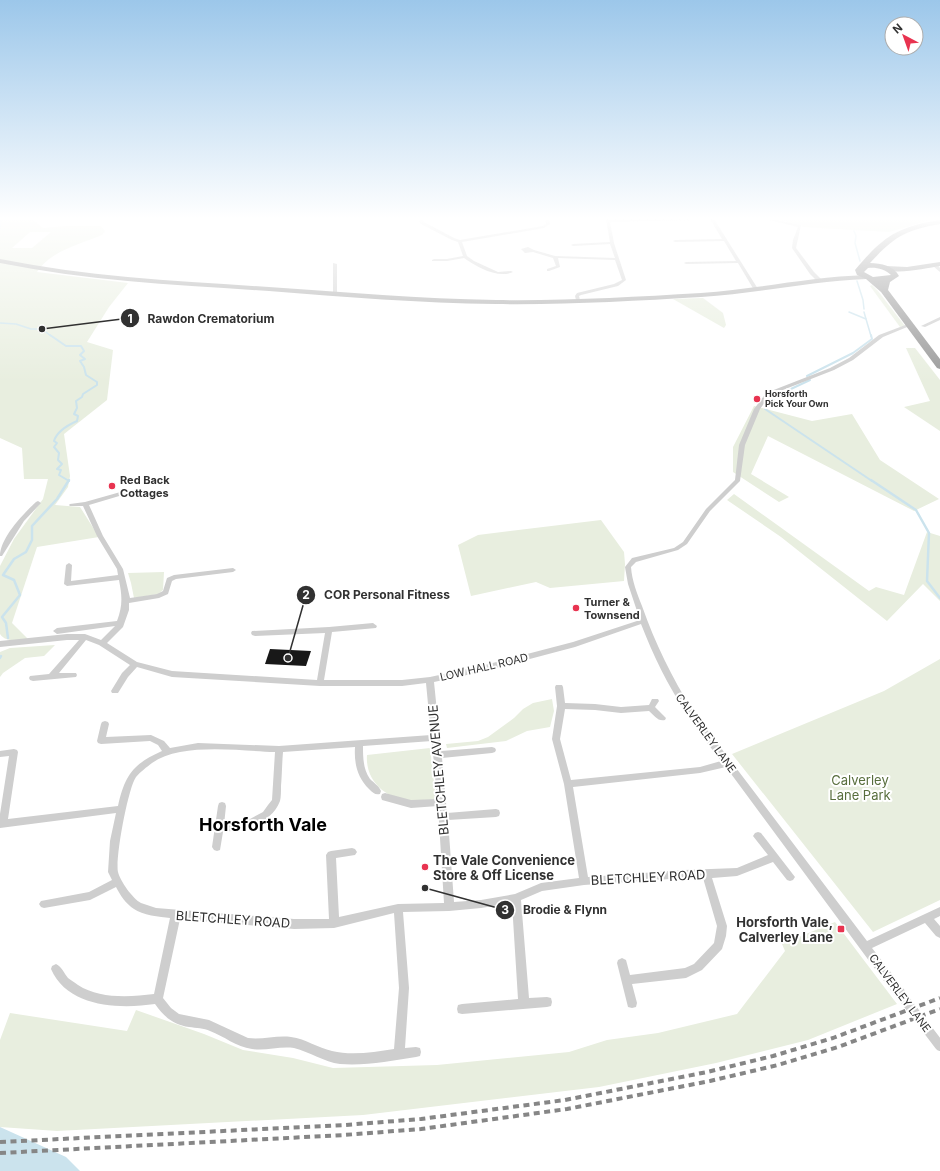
<svg xmlns="http://www.w3.org/2000/svg" width="940" height="1171" font-family="Inter,sans-serif">
	<style>
		.green { fill: #e8eedf; fill-rule: evenodd }
		.water { fill: #cbe3ed }
		.lines { fill: none; stroke-linecap: round; stroke-linejoin: round }
		.stream-far2 { stroke: #cbe3ed; stroke-width: 1.5 }
		.stream-far1 { stroke: #cbe3ed; stroke-width: 2 }
		.stream { stroke: #cbe3ed; stroke-width: 2.5 }
		.building { fill: #181818 }
		.street { fill: #cecece; fill-rule: evenodd }
		.primary { fill: #a9a9a9; fill-rule: evenodd }
		.highway { fill: #989898; fill-rule: evenodd }
		.rail { stroke: #868686; stroke-width: 4; stroke-dasharray: 6 4.5; stroke-linecap: butt }
		.street-bridge { stroke: #cecece; stroke-width: 10 }
		.poi-dot { fill: #e83350; stroke: #fff; stroke-width: 1.5 }
		.labels { text-anchor: middle; stroke-width: 4; stroke-linejoin: round; paint-order: stroke }
		.far-poi-label { font-size: 9px; font-weight: bold; fill: #313131; stroke: #fff; text-anchor: start }
		.poi-label { font-size: 11px; font-weight: bold; fill: #313131; stroke: #fff; text-anchor: start }
		.street-label { font-size: 11px; fill: #313131; stroke: #fff }
		.near-street-label { font-size: 13px; fill: #313131; stroke: #fff }
		.near-park-label { font-size: 13px; fill: #586e3d; stroke: #fff }
		.near-poi-label { font-size: 13px; font-weight: bold; fill: #313131; stroke: #fff; text-anchor: start }
		.near-district-label { font-size: 18px; font-weight: bold; fill: #000; stroke: #fff }
		.leader { fill: none; stroke: #313131; stroke-width: 1.5 }
		.callout-dot { fill: #313131; stroke: #fff; stroke-width: 1.5 }
		.mark-label { font-size: 12px; text-anchor: middle; font-weight: bold; fill: #fff }
		.callout-label { font-size: 12px; text-anchor: middle; font-weight: bold; fill: #313131; stroke: #fff; stroke-width: 4; stroke-linejoin: round; paint-order: stroke }
	</style>
	<rect width="100%" height="100%" fill="#fff"/>
	<g class="green">
		<path d="M0,219h32l11,9 24,-2h34l4,5 -3,4c-21,9 -52,16 -65,37l91,11 -19,24 -22,35 26,8 -6,50 -43,34 6,42 -2,11 -13,18 25,2 19,30 -62,10 -25,76 16,16c-10,1 -22,4 -28,-5v-68l14,-27 29,-40 5,-20h-24l-2,-31 -22,-10zM30,232h21l-19,16h-20z"/>
		<polygon points="775,219 934,219 889,232 803,227 801,225"/>
		<polygon points="872,285 878,291 905,326 900,327 870,286"/>
		<polygon points="703,298 723,313 726,325 724,328 673,299"/>
		<polygon points="906,348 915,348 940,380 940,431 904,407 930,401"/>
		<polygon points="754,406 812,421 852,414 880,460 939,499 914,511 768,436 751,474 789,497 779,502 733,472 733,447"/>
		<polygon points="734,494 869,591 876,587 904,595 927,532 940,536 940,601 923,584 887,621 781,537 727,500"/>
		<polygon points="601,520 624,552 625,564 624,581 550,588 536,582 471,596 458,545 478,535"/>
		<polygon points="164,572 163,590 158,594 134,598 131,583 128,573"/>
		<polygon points="55,645 44,656 25,658 3,673 0,677 0,652 10,648"/>
		<polygon points="940,659 940,900 873,932 732,754 884,691"/>
		<polygon points="552,699 554,711 550,727 527,731 506,741 447,748 446,744 478,741 488,737 514,718 523,709 533,703"/>
		<path d="M430,748l6,52c-8,0 -17,2 -25,1 -25,-2 -46,-20 -44,-46z"/>
		<polygon points="835,922 897,1004 808,1040 716,1063 599,1087 363,1115 57,1131 0,1127 0,1040 10,1013 127,1031 136,1010 204,1034 243,1050 293,1058 333,1068 437,1065 569,1052 607,1040 658,1033 737,1014 785,951 782,944"/>
	</g>
	<polygon class="water" points="0,1127 66,1157 80,1171 0,1171"/>
	<g class="lines">
		<g class="stream-far2">
			<polyline points="0,229 0,221 3,219"/>
			<polyline points="854,231 856,236 855,243 860,261"/>
			<polyline points="857,281 863,300 864,309"/>
			<polyline points="849,312 866,319 871,336"/>
			<polyline points="864,312 866,319"/>
			<polyline points="0,323 16,324 31,329 42,329 51,336"/>
		</g>
		<g class="stream-far1">
			<path d="M50,335l16,11h15l3,5 -4,4 5,4 -5,2 4,6 2,8 11,7v3l-14,9 -1,3 -6,4 1,7 -3,6 4,2 -1,5c-9,4 -20,10 -23,20l3,2 -3,4 5,6 -1,7 4,4 -5,5 4,1 -2,5 10,6"/>
			<polyline points="807,376 853,353 872,339 871,335"/>
			<polyline points="810,380 776,396 765,409 872,481"/>
		</g>
		<g class="stream">
			<polyline points="871,480 916,510 929,533 927,581 940,598"/>
			<polyline points="8,638 6,623 2,617 20,595 14,580 3,575 14,559 26,552 32,540 32,526 57,499 69,480"/>
			<polyline points="0,658 1,656"/>
		</g>
	</g>
	<polygon class="building" points="270,649 311,651 306,666 265,664"/>
	<g class="lines">
		<g class="street">
			<path d="M421,219h4l-2,2 1,1 30,16 6,2 83,-14 3,-2 -1,-5h4l1,5 -6,4 -82,14 5,14 7,5 24,11 13,-1 2,1c-15,7 -36,-5 -49,-14l-17,3h-15v-1l2,-1h13l16,-3 -5,-14 -6,-2 -31,-16 -2,-3z"/>
			<polygon points="606,219 693,219 691,220 610,222 614,243 626,280 618,286 581,295 579,296 580,300 578,301 576,300 575,296 577,293 614,284 622,280 615,260 558,258 560,267 549,271 547,271 547,269 556,266 553,258 533,252 525,253 521,249 528,247 534,250 555,256 615,258 610,244 573,246 571,245 573,244 610,242"/>
			<polygon points="710,219 714,219 758,289 758,290 754,290 738,263 686,264 684,263 686,262 736,261 724,241 675,242 673,241 675,240 722,239"/>
			<polygon points="765,219 772,219 801,225 796,248 814,272 822,280 822,282 818,282 810,274 792,248 793,240 798,227"/>
			<polygon points="333,263 337,264 337,294 335,295 333,294"/>
			<polygon points="933,264 937,264 940,268 940,272 933,266"/>
			<polygon points="940,317 940,320 925,327 921,326"/>
			<path d="M908,324l4,1 -29,12 -30,23 -19,10 -64,25 -10,14 -15,36 -5,36 -30,30 -23,33 -9,6 -42,12 -5,5c1,14 6,26 11,39 13,37 30,72 51,105l174,230 73,-34v9l-6,3 6,7v12l-4,-2 -11,-13 -53,25 34,44 1,4 -1,4 -4,1 -4,-1 -172,-233 -26,6 -127,14 15,90 96,-7 53,-2 31,-13 -15,-19 2,-3 3,-1 3,1 34,44 -2,3 -3,1 -3,-1 -14,-18 -36,14 -25,2 15,48 -1,10 -4,13 -20,21 -16,8 -54,6 5,19 -1,4 -4,1 -4,-1 -11,-44 1,-3 4,-2 4,2 4,15 55,-7 9,-4 20,-21 3,-17 -14,-48h-19l-100,7 -42,6 -21,9 8,98 18,-1 4,1 1,4 -1,4 -4,1 -85,7 -4,-1 -1,-4 1,-4 4,-1 56,-5 -6,-96 -31,5 -32,3 -46,1 6,76 -4,60 11,-1 4,1 1,4 -1,4 -4,1c-25,4 -51,9 -76,7 -16,-2 -30,-12 -46,-16 -14,-2 -28,3 -42,1 -16,-2 -28,-13 -42,-18 -6,-3 -14,-3 -21,-4 -15,-2 -25,-10 -34,-23 -35,5 -87,4 -104,-35l1,-3 4,-2c6,3 8,9 12,14 3,2 7,5 10,7 21,14 52,12 76,9l16,-76c-10,-1 -28,-3 -36,-9 -8,-5 -14,-14 -18,-22l-26,13 -46,8 -3,-1 -2,-3 2,-3 48,-9 23,-12 -4,-8 2,-31 6,-28 -116,15v-14l9,-58 -9,1v-6l14,-2 3,1 1,2 -10,67 110,-13c7,-31 15,-42 44,-55l-4,-6 -8,-4 -49,3 -3,-1 -1,-2 4,-17 1,-2 3,-1 3,1 1,2 -3,13 45,-2 13,6 6,7 28,-5 81,3 152,-11 -5,-52 -24,3h-82l-148,-9 -35,-10 -9,10 -10,16h-6l-1,-2 11,-18 8,-8 -31,-20 -13,-5 -27,33h17l1,2 -1,2 -43,4 -3,-1 -1,-2 1,-2 19,-2 30,-34h-12l-67,7v-6l67,-7h18l16,6 14,-14 -58,8 -4,-3 4,-3 60,-7c6,-16 5,-25 2,-41l-52,6 -3,-2 2,-19 3,-2 3,2 -1,16 47,-6 -1,-6 -20,-33 -14,-30h-13l-1,-1 1,-1 15,-2 39,-11 3,2 -1,1 -37,11 14,31 20,33 7,29 27,-4 6,-3 4,-13 7,-3 59,-7 3,2 -3,2 -57,7 -4,2 -4,13 -9,4 -30,5v7l-6,17 -16,16 30,19 35,9 145,9 8,-47 -70,3 -3,-1 -1,-2 1,-2 77,-4 44,-4 4,3 -1,2 -44,4 -8,48h78l28,-3 51,-11 92,-24 67,-22 -12,-36 -3,-17 7,-9 42,-10 9,-6 23,-33 29,-29 4,-35 15,-36 12,-16 64,-25 19,-10 30,-23zM641,624c12,31 27,62 46,90 10,17 23,32 34,47l-21,6 -129,13 -11,-41 5,-30 30,1 26,3 28,-2c5,4 9,11 16,9l1,-2 -11,-11 4,-6 -1,-2h-6l-3,6 -28,2 -26,-3 -30,-1 -2,-16 -1,-2h-6l-1,2 2,19 -5,33 12,45 15,94 -38,5 -26,11 -34,6 -27,2 -6,-82 48,-3 3,-1 1,-3 -1,-3 -3,-1 -49,4 -5,-55 50,-5 3,-1 1,-2 -1,-2 -3,-1 -51,4 -7,-69 47,-10 94,-25zM432,741l5,58 -26,1 -26,-7 -3,1 -1,3 1,3 29,8 27,-2 6,97 -46,1 -59,13 -3,-59 19,-3 2,-3 -2,-3 -3,-1 -21,3 -3,1 -2,3 3,64h-35l-138,-11c-5,-2 -10,-3 -15,-5 -8,-4 -21,-22 -23,-31 -3,-13 10,-84 18,-95 4,-5 11,-10 16,-14 29,-21 89,-12 123,-11l-3,48 -4,5 -5,7 -13,7 -26,6 2,-19 -1,-3 -3,-1 -3,1 -1,3 -6,41 2,3 3,1 3,-1 3,-18c22,-2 48,-8 57,-31 1,-4 1,-10 1,-15 1,-11 1,-23 2,-34l72,-5c-1,16 2,30 14,42 4,4 6,6 11,5l1,-3c-2,-5 -7,-8 -11,-12 -7,-10 -7,-22 -7,-33zM394,913l5,75 -5,61c-20,3 -42,7 -62,2 -14,-3 -26,-12 -41,-14 -14,-2 -29,3 -43,1l-39,-18 -30,-6 -8,-6 -8,-10 17,-79 114,10 40,-1z"/>
			<path d="M38,501l3,2 -17,18 -22,35h-2c0,-18 23,-42 36,-54z"/>
		</g>
		<g class="primary">
			<path d="M0,259c89,18 179,22 269,28 76,5 151,12 227,13 68,1 137,-3 205,-7 55,-4 109,-16 165,-18l3,2 -3,2c-56,2 -110,15 -165,18 -68,4 -137,8 -205,7 -76,-1 -151,-7 -227,-13 -90,-6 -180,-10 -269,-28z"/>
			<path d="M940,262v4c-13,2 -47,10 -57,2l3,-2 21,1z"/>
		</g>
		<path class="highway" d="M940,220v4c-35,6 -46,13 -70,39 11,0 24,3 29,13l-9,6 -2,8 52,69v10l-3,-1 -56,-76 -15,-13 -9,-4 -2,-5c28,-33 41,-43 85,-50zM868,268c8,-1 17,1 23,7l-18,2 -9,-5z"/>
		<g class="rail">
			<polyline points="0,1142 345,1125 421,1119 565,1100 707,1072 773,1056 833,1038 940,998"/>
			<polyline points="0,1153 344,1135 421,1129 567,1109 710,1081 778,1065 838,1047 940,1009"/>
		</g>
		<polyline class="street-bridge" points="902,996 940,1046"/>
	</g>
	<linearGradient id="sky" x2="0" y2="1"><stop stop-color="#9cc7ea"/><stop offset="0.57" stop-color="#fff"/><stop offset="1" stop-color="#fff" stop-opacity="0"/></linearGradient>
	<rect width="940" height="383" fill="url(#sky)"/>
	<g class="poi-dot">
		<circle cx="757" cy="399" r="4"/>
		<circle cx="112" cy="486" r="4"/>
		<circle cx="576" cy="608" r="4"/>
		<circle cx="425" cy="867" r="4"/>
		<rect x="837" y="925" width="8" height="8" rx="2"/>
	</g>
	<g class="labels">
		<g class="far-poi-label">
			<text x="765" y="397">Horsforth<tspan x="765" dy="10">Pick Your Own</tspan></text>
		</g>
		<g class="poi-label">
			<text x="120" y="484">Red Back<tspan x="120" dy="13">Cottages</tspan></text>
			<text x="584" y="606">Turner &amp;<tspan x="584" dy="13">Townsend</tspan></text>
		</g>
		<g class="street-label">
			<text transform="translate(484 667) rotate(-13)" y="4">LOW HALL ROAD</text>
			<text transform="translate(706 733) rotate(54)" y="4">CALVERLEY LANE</text>
			<text transform="translate(900 993) rotate(53)" y="4">CALVERLEY LANE</text>
		</g>
		<g class="near-street-label">
			<text transform="translate(438 770) rotate(-95)" y="5">BLETCHLEY AVENUE</text>
			<text transform="translate(648 877) rotate(-3)" y="5">BLETCHLEY ROAD</text>
			<text transform="translate(233 919) rotate(4)" y="5">BLETCHLEY ROAD</text>
		</g>
		<g class="near-park-label">
			<text x="860" y="785">Calverley<tspan x="860" dy="15">Lane Park</tspan></text>
		</g>
		<g class="near-poi-label">
			<text x="433" y="865">The Vale Convenience<tspan x="433" dy="15">Store &amp; Off License</tspan></text>
			<text x="833" y="927" text-anchor="end">Horsforth Vale,<tspan x="833" dy="15">Calverley Lane</tspan></text>
		</g>
		<g class="near-district-label">
			<text x="263" y="831">Horsforth Vale</text>
		</g>
	</g>
	<path class="leader" d="M42 329L130 318M288 658L306 595M425 888L505 910"/>
	<g class="callout-dot">
		<circle cx="42" cy="329" r="4"/>
		<circle cx="288" cy="658" r="4"/>
		<circle cx="425" cy="888" r="4"/>
		<circle cx="130" cy="318" r="10"/>
		<circle cx="306" cy="595" r="10"/>
		<circle cx="505" cy="910" r="10"/>
	</g>
	<g class="mark-label">
		<text x="130" y="323">1</text>
		<text x="306" y="599">2</text>
		<text x="505" y="914">3</text>
	</g>
	<g class="callout-label">
		<text x="211" y="323">Rawdon Crematorium</text>
		<text x="387" y="599">COR Personal Fitness</text>
		<text x="565" y="914">Brodie &amp; Flynn</text>
	</g>
	<g transform="translate(904 36) rotate(319)"><circle r="19" fill="#ffffff" stroke="#adadad"/>
	<path d="M0-3L7 15L0 10L-7 15Z" fill="#e83350"/>
	<text y="-6" font-size="11" font-weight="bold" text-anchor="middle" fill="#313131">N</text>
	</g>
</svg>
